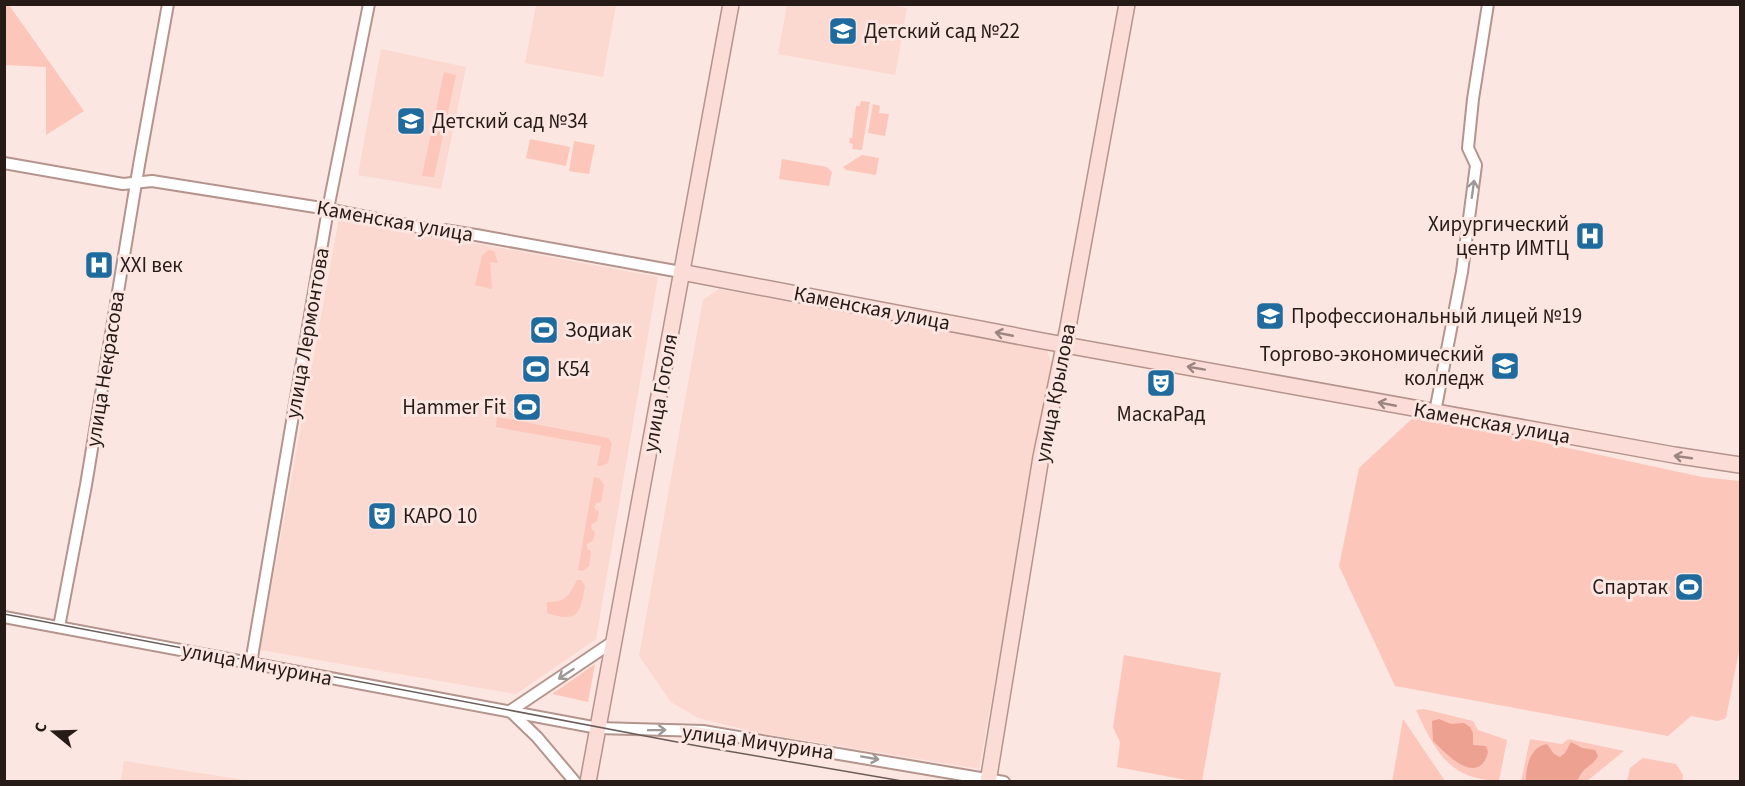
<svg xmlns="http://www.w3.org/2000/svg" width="1745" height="786" font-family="'Source Sans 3',sans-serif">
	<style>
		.built { fill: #fbd8d0 }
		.green { fill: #fcc6ba }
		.forest { fill: #eca191 }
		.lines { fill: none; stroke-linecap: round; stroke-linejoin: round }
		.street-casing { stroke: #b4948c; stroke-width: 14 }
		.secondary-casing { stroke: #b4948c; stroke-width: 18 }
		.street { stroke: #fff; stroke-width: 10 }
		.secondary { stroke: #fcdcd6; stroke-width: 15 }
		.tram { stroke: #6b5d59; stroke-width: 1.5 }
		.oneway { stroke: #9e9897 }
		.oneway2 { stroke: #9c8580 }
		.labels { text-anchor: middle; stroke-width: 6; stroke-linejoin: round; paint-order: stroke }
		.poi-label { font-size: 21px; fill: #271b18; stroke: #fbe6e1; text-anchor: start }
		.street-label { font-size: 21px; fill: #271b18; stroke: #fbe6e1 }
	</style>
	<rect width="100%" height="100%" fill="#fbe6e1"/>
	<g class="built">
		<polygon points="536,5 616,5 603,77 525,63"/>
		<polygon points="889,5 907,8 895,75 778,54 787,5"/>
		<polygon points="381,49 466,67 441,189 358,175"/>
		<polygon points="339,218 658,277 596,639 516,694 260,650"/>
		<polygon points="719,289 1047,350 1052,365 979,769 755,732 698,718 671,702 639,656 703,300"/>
		<polygon points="124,761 250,781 121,781"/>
	</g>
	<g class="green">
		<polygon points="5,4 9,5 84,111 46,135 46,67 5,65"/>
		<polygon points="444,72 456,75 434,177 422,176"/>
		<polygon points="861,101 870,102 862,150 852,149 853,144 849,143 850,138 852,138 856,106 860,106"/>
		<polygon points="873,104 880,106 879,113 889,114 885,136 868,133"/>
		<polygon points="530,139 570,147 566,166 526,158"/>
		<polygon points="574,141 595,145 589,174 569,171"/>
		<polygon points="862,155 879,158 876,175 846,170 843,167"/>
		<polygon points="782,159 827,167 832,172 829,186 779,179"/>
		<polygon points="488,250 494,251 498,263 490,262 492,289 475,285 482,256"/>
		<polygon points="1416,415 1702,477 1740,481 1740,646 1726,718 1718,721 1691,716 1668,736 1395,686 1339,566 1359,468"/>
		<polygon points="497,417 608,438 612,443 608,463 601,466 597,466 601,446 496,427"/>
		<polygon points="594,477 599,478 604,485 601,502 596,503 594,508 599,512 597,521 591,525 592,530 595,531 593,541 587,544 587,549 591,551 589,566 583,571 578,570"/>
		<path d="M577,580h4l4,6c-5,28 -7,37 -38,27v-11c18,1 23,-7 30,-22z"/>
		<polygon points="1124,655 1221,673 1202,781 1192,781 1117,767 1120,742 1113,727"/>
		<polygon points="595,664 588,702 552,694"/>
		<path d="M1424,709l49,12 5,9 29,10 -8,41c-51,-2 -63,-29 -83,-71z"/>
		<polygon points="1403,719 1445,781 1392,782"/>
		<polygon points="1530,739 1562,744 1568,739 1624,751 1587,781 1521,782"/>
		<polygon points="1643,758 1676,764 1683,775 1682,781 1627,781 1630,768"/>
	</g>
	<g class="forest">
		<path d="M1439,719l12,5 13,-1 6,4 3,6v12l13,1 2,6c-1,4 -3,10 -7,13 -15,12 -39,-16 -48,-24l-1,-20z"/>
		<path d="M1571,742l11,6 13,2 3,6c-4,7 -8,9 -14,14 -3,3 -5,8 -8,12l-50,-1c0,-15 4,-34 21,-37l7,10 6,3 5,-4z"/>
	</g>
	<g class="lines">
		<g class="street-casing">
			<g id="street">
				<polyline points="4,163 123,184 152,181 328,209 443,232 444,230 476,235 681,272"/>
				<polyline points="1435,412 1462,272 1476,165 1468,148 1473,99 1488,4"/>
				<polyline points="4,617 598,728 703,731 1004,782"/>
				<polyline points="59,627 86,485 139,165 168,4"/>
				<polyline points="251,663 328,209 369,4"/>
				<polyline points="575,782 537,737 510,711 614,641"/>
			</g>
		</g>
		<g class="secondary-casing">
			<g id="secondary">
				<polyline points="681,272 1043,341 1674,455 1740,465"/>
				<polyline points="588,782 731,4"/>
				<polyline points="988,782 1041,457 1068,327 1127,4"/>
			</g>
		</g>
		<use href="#street" class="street"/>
		<use href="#secondary" class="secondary"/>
		<polyline class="tram" points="4,614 698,746 908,782"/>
	</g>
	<defs><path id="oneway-shaft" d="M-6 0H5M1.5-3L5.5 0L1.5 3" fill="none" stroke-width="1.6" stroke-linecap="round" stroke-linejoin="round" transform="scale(1.5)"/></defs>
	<g class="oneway">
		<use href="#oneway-shaft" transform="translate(1473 189) rotate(-82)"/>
		<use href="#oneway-shaft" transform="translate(566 674) rotate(147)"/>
		<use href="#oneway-shaft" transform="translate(657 730) rotate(-1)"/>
		<use href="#oneway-shaft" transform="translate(870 758) rotate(10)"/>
	</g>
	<g class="oneway2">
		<use href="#oneway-shaft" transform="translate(1004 334) rotate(-169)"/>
		<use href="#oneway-shaft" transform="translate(1196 368) rotate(-170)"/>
		<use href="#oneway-shaft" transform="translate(1387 404) rotate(-169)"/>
		<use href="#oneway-shaft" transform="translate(1683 457) rotate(-172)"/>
	</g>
	<defs>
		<g id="school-square" transform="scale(1.5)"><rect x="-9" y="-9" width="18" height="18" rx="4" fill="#1f6b9e" stroke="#fbe6e1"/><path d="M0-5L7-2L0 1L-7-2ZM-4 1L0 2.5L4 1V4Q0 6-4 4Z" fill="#fff"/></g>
		<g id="hospital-square" transform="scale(1.5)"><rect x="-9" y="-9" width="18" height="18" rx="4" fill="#1f6b9e" stroke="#fbe6e1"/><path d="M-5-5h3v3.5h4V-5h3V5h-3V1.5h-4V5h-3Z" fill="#fff"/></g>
		<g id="stadium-square" transform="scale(1.5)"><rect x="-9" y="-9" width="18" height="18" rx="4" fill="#1f6b9e" stroke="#fbe6e1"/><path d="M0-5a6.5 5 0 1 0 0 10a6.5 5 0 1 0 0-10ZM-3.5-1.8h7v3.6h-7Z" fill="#fff"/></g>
		<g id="university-square" transform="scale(1.5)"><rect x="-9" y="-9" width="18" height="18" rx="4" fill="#1f6b9e" stroke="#fbe6e1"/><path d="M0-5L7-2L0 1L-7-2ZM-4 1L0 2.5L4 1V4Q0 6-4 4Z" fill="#fff"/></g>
		<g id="theatre-square" transform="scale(1.5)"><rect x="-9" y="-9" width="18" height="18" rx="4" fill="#1f6b9e" stroke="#fbe6e1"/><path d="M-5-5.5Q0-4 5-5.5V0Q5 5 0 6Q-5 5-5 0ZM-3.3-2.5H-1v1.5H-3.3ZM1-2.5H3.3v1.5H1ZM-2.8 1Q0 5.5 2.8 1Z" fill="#fff"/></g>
	</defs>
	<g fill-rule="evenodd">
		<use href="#school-square" x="843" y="31"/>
		<use href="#school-square" x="411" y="121"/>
		<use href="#hospital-square" x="1590" y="236"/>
		<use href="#hospital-square" x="99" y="265"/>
		<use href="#school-square" x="1270" y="316"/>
		<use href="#stadium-square" x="544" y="330"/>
		<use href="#university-square" x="1505" y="366"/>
		<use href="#stadium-square" x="536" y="369"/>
		<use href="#theatre-square" x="1161" y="383"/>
		<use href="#stadium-square" x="527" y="407"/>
		<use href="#theatre-square" x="382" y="516"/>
		<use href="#stadium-square" x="1689" y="587"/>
	</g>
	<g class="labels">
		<g class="poi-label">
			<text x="864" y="38">Детский сад №22</text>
			<text x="432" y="128">Детский сад №34</text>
			<text x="1569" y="231" text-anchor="end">Хирургический<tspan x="1569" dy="24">центр ИМТЦ</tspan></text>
			<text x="120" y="272">XXI век</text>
			<text x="1291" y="323">Профессиональный лицей №19</text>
			<text x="565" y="337">Зодиак</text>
			<text x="1484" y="361" text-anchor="end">Торгово-экономический<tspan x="1484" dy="24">колледж</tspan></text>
			<text x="557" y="376">К54</text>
			<text x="506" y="414" text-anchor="end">Hammer Fit</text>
			<text x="1161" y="421" text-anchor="middle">МаскаРад</text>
			<text x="403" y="523">КАРО 10</text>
			<text x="1668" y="594" text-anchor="end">Спартак</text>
		</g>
		<g class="street-label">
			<text transform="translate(395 221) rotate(10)" y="7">Каменская улица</text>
			<text transform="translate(872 308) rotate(11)" y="7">Каменская улица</text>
			<text transform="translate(307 333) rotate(-80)" y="7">улица Лермонтова</text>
			<text transform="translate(105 369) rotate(-81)" y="7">улица Некрасова</text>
			<text transform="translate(660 393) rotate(-80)" y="7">улица Гоголя</text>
			<text transform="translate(1055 393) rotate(-79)" y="7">улица Крылова</text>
			<text transform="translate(1492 423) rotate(10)" y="7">Каменская улица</text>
			<text transform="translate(257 664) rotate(11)" y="7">улица Мичурина</text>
			<text transform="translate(758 742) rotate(8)" y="7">улица Мичурина</text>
		</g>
	</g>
	<rect width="1745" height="786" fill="none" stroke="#271b18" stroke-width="12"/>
	<g transform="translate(54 732) rotate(289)" stroke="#fbe6e1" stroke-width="4.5" paint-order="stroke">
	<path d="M0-4.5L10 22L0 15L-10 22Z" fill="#271b18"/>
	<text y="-9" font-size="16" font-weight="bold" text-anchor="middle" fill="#271b18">С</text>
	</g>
</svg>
